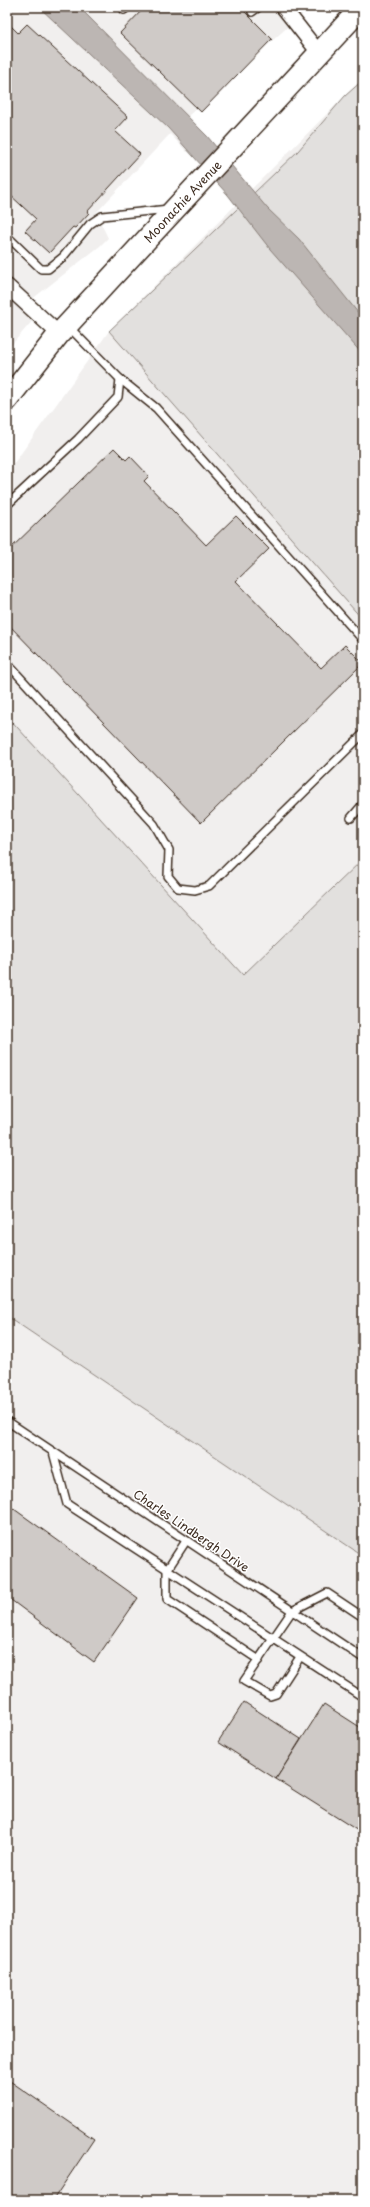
<svg xmlns="http://www.w3.org/2000/svg" width="370" height="2207" font-family="'Playpen Sans',sans-serif">
	<style>
		.built { fill: #f1efee }
		.green { fill: #e2e0de; stroke: #8e857e }
		.water { fill: #bcb6b3; stroke: #887e77 }
		.building { fill: #cfcac7; stroke: #3b2a1e }
		.lines { fill: none; stroke-linecap: round; stroke-linejoin: round }
		.service-casing { stroke: #3b2a1e; stroke-width: 10 }
		.minor-casing { stroke: #3b2a1e; stroke-width: 17 }
		.secondary-casing { stroke: #3b2a1e; stroke-width: 24 }
		.service { stroke: #fff; stroke-width: 7 }
		.minor { stroke: #fff; stroke-width: 14 }
		.secondary { stroke: #fff; stroke-width: 21 }
		.labels { text-anchor: middle; stroke-width: 3; stroke-linejoin: round; paint-order: stroke }
		.street-label { font-size: 12px; fill: #3b2a1e; stroke: #fff }
	</style>
	<rect width="100%" height="100%" fill="#fff"/>
	<filter id="ink" filterUnits="userSpaceOnUse"><feTurbulence type="fractalNoise" baseFrequency=".025" numOctaves="2"/><feDisplacementMap in="SourceGraphic" scale="8" xChannelSelector="R" yChannelSelector="G"/><feConvolveMatrix kernelMatrix="1 2 1 2 8 2 1 2 1" color-interpolation-filters="sRGB"/></filter>
	<g filter="url(#ink)">
		<g class="built">
			<polygon points="7,7 310,7 188,116 204,133 187,152 170,134 96,213 108,238 100,246 22,307 34,319 7,350"/>
			<polygon points="363,78 363,2200 7,2200 7,473 109,331"/>
		</g>
		<g class="green">
			<polygon points="363,80 363,620 109,331 298,151 345,96"/>
			<polygon points="7,716 243,975 363,859 363,1556 7,1316"/>
		</g>
		<polygon class="water" points="39,7 79,7 207,136 267,208 299,239 363,319 363,355 270,249 228,195 168,128"/>
		<g class="building">
			<polygon points="145,7 240,7 272,39 201,112 120,33"/>
			<polygon points="7,22 18,33 27,24 128,117 115,131 140,154 87,212 89,213 75,228 73,227 49,253 25,231 36,219 7,192"/>
			<polygon points="114,448 126,460 130,456 149,476 144,481 206,545 236,516 269,549 236,581 321,668 345,645 363,663 201,823 7,623 7,552"/>
			<polygon points="7,1504 138,1598 94,1662 7,1597"/>
			<polygon points="244,1702 301,1739 276,1779 218,1742"/>
			<polygon points="324,1704 363,1729 363,1834 276,1779"/>
			<polygon points="7,2079 94,2139 53,2200 7,2200"/>
		</g>
		<g class="lines">
			<g class="service-casing">
				<g id="service">
					<polyline points="124,10 128,7"/>
					<polyline points="252,12 259,7"/>
					<polyline points="7,236 41,269 48,269 63,257 90,224 102,216 169,209"/>
					<polyline points="68,326 120,379 156,408 363,640"/>
					<polyline points="7,505 78,439 118,397 120,379"/>
					<polyline points="7,663 154,824 169,850 168,876 178,888 195,890 209,886 363,734"/>
					<polyline points="351,818 363,804"/>
					<polyline points="7,1421 363,1658"/>
					<polyline points="53,1452 67,1504 363,1697"/>
					<polyline points="186,1541 167,1570 167,1599 259,1660"/>
					<polyline points="300,1657 276,1694 270,1696 244,1681 292,1611 327,1593 363,1617"/>
				</g>
			</g>
			<g class="minor-casing">
				<g id="minor">
					<polyline points="283,7 319,53"/>
					<polyline points="7,286 59,334"/>
				</g>
			</g>
			<g class="secondary-casing">
				<polyline id="secondary" points="7,400 59,334 362,7"/>
			</g>
			<use href="#service" class="service"/>
			<use href="#minor" class="minor"/>
			<use href="#secondary" class="secondary"/>
		</g>
	</g>
	<g class="labels">
		<g class="street-label">
			<text transform="translate(183 202) rotate(-47)" y="4">Moonachie Avenue</text>
			<text transform="translate(191 1531) rotate(34)" y="4">Charles Lindbergh Drive</text>
		</g>
	</g>
	<rect width="370" height="2207" fill="none" stroke="#fff" stroke-width="24"/>
	<rect x="12" y="12" width="346" height="2183" fill="none" stroke="#3b2a1e" stroke-width="1.5" filter="url(#ink)"/>
</svg>
